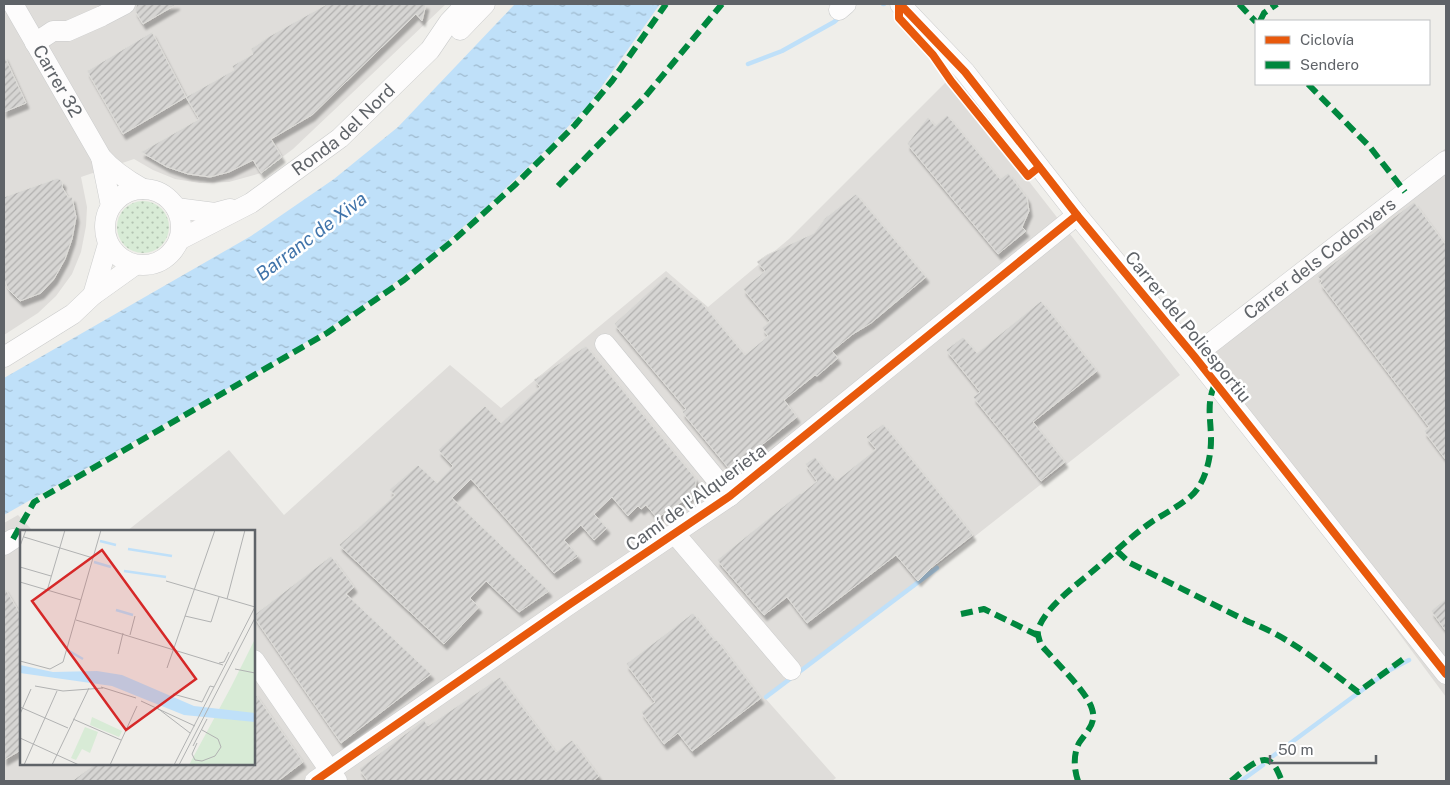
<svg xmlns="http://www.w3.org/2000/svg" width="1450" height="785" font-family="'Public Sans',sans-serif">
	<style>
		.industrial { fill: #dfddda }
		.grass { fill: url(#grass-dots) }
		.water { fill: url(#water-ripples) }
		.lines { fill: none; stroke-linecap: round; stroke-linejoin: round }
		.stream { stroke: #bfe0f9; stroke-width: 4.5 }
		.building { fill: url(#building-hatch); stroke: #deddd9; filter: url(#shadow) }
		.minor-casing { stroke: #cbcccc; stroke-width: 21 }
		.minor { stroke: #fdfcfc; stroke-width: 20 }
		.quiet { stroke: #00873e; stroke-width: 6; stroke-dasharray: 12 6; stroke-linecap: butt }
		.cycleway-casing { stroke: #fff; stroke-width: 11 }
		.cycleway { stroke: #e8590c; stroke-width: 8 }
		.labels { text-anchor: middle; stroke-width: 5; stroke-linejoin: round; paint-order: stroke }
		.street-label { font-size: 18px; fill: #5f6368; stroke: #fff }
		.water-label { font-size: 19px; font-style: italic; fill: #4174aa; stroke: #fff }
		.inset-river { fill: none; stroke: #bfe0f9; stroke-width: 2.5 }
		.inset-road { fill: none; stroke: #b1b2b2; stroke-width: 1 }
		.view { fill: #d62828; fill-opacity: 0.15; stroke: #d62828; stroke-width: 2.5 }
		.inset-edge { fill: none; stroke: #5f6368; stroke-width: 2.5 }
	</style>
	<defs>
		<pattern id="grass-dots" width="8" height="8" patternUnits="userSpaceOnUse" patternTransform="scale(1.25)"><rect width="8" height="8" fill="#d8ebd6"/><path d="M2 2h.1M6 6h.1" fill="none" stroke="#b2c2b1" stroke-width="1.8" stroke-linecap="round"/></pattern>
		<pattern id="water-ripples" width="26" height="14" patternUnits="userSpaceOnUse" patternTransform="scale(1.25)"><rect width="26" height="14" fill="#bfe0f9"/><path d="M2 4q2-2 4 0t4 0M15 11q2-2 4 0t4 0" fill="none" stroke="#9eb9cd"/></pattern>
		<pattern id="building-hatch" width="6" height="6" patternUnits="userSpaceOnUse" patternTransform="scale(1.25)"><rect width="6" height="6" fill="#d6d5d3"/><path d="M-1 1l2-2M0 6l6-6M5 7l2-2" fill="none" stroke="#b1b0af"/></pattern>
		<filter id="shadow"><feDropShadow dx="3" dy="5.5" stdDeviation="1" flood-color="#0004"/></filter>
	</defs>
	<rect width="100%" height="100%" fill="#efeeea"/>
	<g class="industrial">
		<polygon points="4,4 446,4 293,149 261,173 229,182 200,183 175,179 153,170 134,159 81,177 87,207 86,226 81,252 72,274 56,296 38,313 4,335"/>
		<polygon points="949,79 1180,375 918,581 765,698 836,778 832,781 4,781 4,523 18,515 33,531 21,531 21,764 254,764 254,531 127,531 229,450 284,515 450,365 501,408 666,271 708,307 789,239"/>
		<polygon points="1446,148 1446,697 1189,350"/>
	</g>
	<circle class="grass" cx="143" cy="227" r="26"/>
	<polygon class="water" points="515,4 660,4 590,103 551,145 486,207 423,262 354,312 281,358 4,515 4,378 251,236 334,179 398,127"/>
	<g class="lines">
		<g class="stream">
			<polyline points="883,4 884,4"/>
			<polyline points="748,64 782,51 834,22 841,16"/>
			<polyline points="766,697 937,568"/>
			<polyline points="1273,756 1388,671 1409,660"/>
			<polyline points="1241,781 1263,765"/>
		</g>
	</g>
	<g class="building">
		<polygon points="137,4 177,4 143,24 135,11"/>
		<polygon points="327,4 426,4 422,21 416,14 312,115 271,139 282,157 261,173 253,160 229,172 210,177 188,174 167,167 141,152 199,119 186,97 234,70 232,66 253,54 251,49 268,37"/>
		<polygon points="152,32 186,97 123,134 87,71"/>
		<polygon points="4,55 26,103 4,112"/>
		<polygon points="947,115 1000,179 1008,173 1027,198 1029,211 1022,227 1026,231 998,254 907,144 928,117 935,126"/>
		<polygon points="58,178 63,182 62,187 68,197 72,197 76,217 72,239 65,259 54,279 41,293 20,301 8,289 4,279 4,197"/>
		<polygon points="856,194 926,277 871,323 853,334 832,351 838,358 817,376 815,375 784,400 797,417 730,470 682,412 686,409 614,324 666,276 691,297 700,301 745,355 768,336 762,328 770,321 743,289 765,271 757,262 767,255 814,233 825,218"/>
		<polygon points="1414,202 1446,245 1446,460 1424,431 1429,427 1320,283 1322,281 1317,276"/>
		<polygon points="1041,301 1097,371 1033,422 1065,462 1041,481 973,397 980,392 946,350 963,337 977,353"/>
		<polygon points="586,346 696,479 695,493 657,518 646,505 641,509 638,506 628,516 612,497 594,514 607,528 594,540 581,525 564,540 578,556 554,573 471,479 452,498 549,591 519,612 486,581 470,598 479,607 444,644 339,545 395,495 389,490 418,465 437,483 453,466 438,450 485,406 501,423 540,387 534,380"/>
		<polygon points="883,424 973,535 932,567 918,581 896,555 807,623 787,597 764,615 717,560 800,493 801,494 817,481 805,464 815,457 827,473 829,472 836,481 876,449 866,437"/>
		<polygon points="331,556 354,587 346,594 431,674 341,743 254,617 254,615"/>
		<polygon points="4,587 21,615 21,750 4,760"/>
		<polygon points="1446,598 1446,631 1431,611"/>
		<polygon points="693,613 715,641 717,640 761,698 692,751 678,733 664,744 641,712 655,702 626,664"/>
		<polygon points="500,677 556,752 572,740 599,776 593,781 368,781 359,769 424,720 428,726"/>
		<polygon points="254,692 303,762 278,781 72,781 95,764 254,764"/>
	</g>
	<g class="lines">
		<g class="minor-casing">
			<g id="minor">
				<path id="s1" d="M13,4l88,153c12,14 26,23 42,32"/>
				<polyline points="900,4 965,72 1077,215 1194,356 1446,674"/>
				<polyline points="839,10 846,4"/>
				<polyline points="460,30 485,4"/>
				<polyline points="35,43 53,31 68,31 102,16 125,4"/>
				<polyline points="101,157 111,206"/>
				<circle cx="143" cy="227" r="38"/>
				<polyline points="176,208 215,213 230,209"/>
				<path id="s2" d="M179,240l72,-37 89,-65 90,-88 19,-28 17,-18"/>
				<polyline points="93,295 108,244"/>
				<polyline points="605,344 730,496"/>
				<path id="s3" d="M1194,356l252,-195"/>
				<polyline points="4,357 73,314 93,295 135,265"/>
				<polyline points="675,534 791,670"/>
				<polyline points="4,545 13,539"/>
				<polyline points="254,660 337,781"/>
				<polyline points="315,781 567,606 730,496 1077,215"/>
			</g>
		</g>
		<use href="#minor" class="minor"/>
		<g class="quiet">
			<polyline points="1239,4 1256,22"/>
			<polyline points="1260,21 1264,13 1277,4"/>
			<polyline points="1308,84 1370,147 1405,192"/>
			<polyline points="558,186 644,98 722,4"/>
			<polyline points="13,539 34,502 327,333 404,280 456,238 516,184 575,125 612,81 666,4"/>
			<path d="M1117,551l13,12 119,59c41,15 75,44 109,70l48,-35"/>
			<polyline points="961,614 984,609 1037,635"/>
			<path d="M1078,781c-4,-12 -5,-26 1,-38 7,-11 18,-19 13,-34 -4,-16 -39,-50 -51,-64 -2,-7 -5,-11 -2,-18 9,-23 43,-46 61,-62 17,-15 34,-31 53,-44 13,-8 26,-15 38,-25 14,-12 20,-38 20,-56 0,-21 -5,-37 4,-56"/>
			<path d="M1231,781c8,-6 28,-26 38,-20 7,3 10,14 13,20"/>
		</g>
		<g class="cycleway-casing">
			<g id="cycleway">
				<polyline points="899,4 899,18 933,55 951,81 1028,176 1039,167"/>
				<polyline points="900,4 965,72 1077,215 1194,356 1446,674"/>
				<polyline points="315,781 567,606 730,496 1077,215"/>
			</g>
		</g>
		<use href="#cycleway" class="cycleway"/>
	</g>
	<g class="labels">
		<g class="street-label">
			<text dy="6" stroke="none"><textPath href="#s1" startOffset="89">Carrer 32</textPath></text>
			<text dy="6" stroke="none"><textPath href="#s2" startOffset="199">Ronda del Nord</textPath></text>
			<text dy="6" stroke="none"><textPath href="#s3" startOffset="159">Carrer dels Codonyers</textPath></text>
			<text transform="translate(1188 327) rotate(51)" y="6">Carrer del Poliesportiu</text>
			<text transform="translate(696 498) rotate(-36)" y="6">Camí de l'Alquerieta</text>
		</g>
		<g class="water-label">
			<text transform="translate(311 236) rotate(-37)" y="7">Barranc de Xiva</text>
		</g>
	</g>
	<g transform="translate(20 530)">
		<rect width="235" height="235" fill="#efeeea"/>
		<path d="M65,197l13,5 -8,21 -8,-4 -6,11 -5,-2z" fill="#d8ebd6"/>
		<path d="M235,109v126h-66l42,-78zM72,187l30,14 -3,6 -29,-12z" fill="#d8ebd6"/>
		<path d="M0,135l33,7 44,-1 25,4 72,31 61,7v9l-71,-7 -72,-29 -92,-13z" fill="#bfe0f9"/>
		<path class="inset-river" d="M80,11l16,4M108,19l44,7M74,32l17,5M104,41l42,6M96,80l17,5M49,121l14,8"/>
		<path class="inset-road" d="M4,7l69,21M0,16l6,-16M0,37l31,9M146,51l89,26M0,52l61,18M27,61l18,-61M207,69l18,-69M165,86l26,6 8,-25M56,90l147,45M110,105l5,-19M98,124l5,-21M0,131l30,8 13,-7 38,-132M199,133l5,-1 5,-10M147,138l48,-138M215,139l20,4M15,156l28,5 40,-3M81,157l35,11M153,164l29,8 8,-16 4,1M121,171l54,25M0,177l48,21M136,177l34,26M0,184l11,-25M53,189l48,21M0,208l59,27M177,213l-5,11 3,6 7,1M173,216l14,-27M182,231l13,-5 6,-9 -3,-8 -16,-9M4,235l33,-74M32,235l37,-77M90,235l27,-59M154,235l81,-158M159,235l76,-147"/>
		<path class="view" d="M82,20l94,129 -70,51 -94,-129z"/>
		<rect width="235" height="235" class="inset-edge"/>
	</g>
	<rect width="1450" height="785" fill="none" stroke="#5f6368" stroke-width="10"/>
	<rect x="1255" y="20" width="175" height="65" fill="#ffffff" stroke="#bfc1c3"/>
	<rect x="1265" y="36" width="25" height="8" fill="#e8590c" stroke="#bfc1c3"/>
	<text x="1300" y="45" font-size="15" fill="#5f6368">Ciclovía</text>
	<rect x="1265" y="61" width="25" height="8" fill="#00873e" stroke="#bfc1c3"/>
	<text x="1300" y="70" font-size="15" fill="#5f6368">Sendero</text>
	<path d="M1270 755v8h106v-8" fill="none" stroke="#5f6368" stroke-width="2.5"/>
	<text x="1278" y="755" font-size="15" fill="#5f6368" stroke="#ffffff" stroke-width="4" paint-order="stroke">50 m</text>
</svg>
